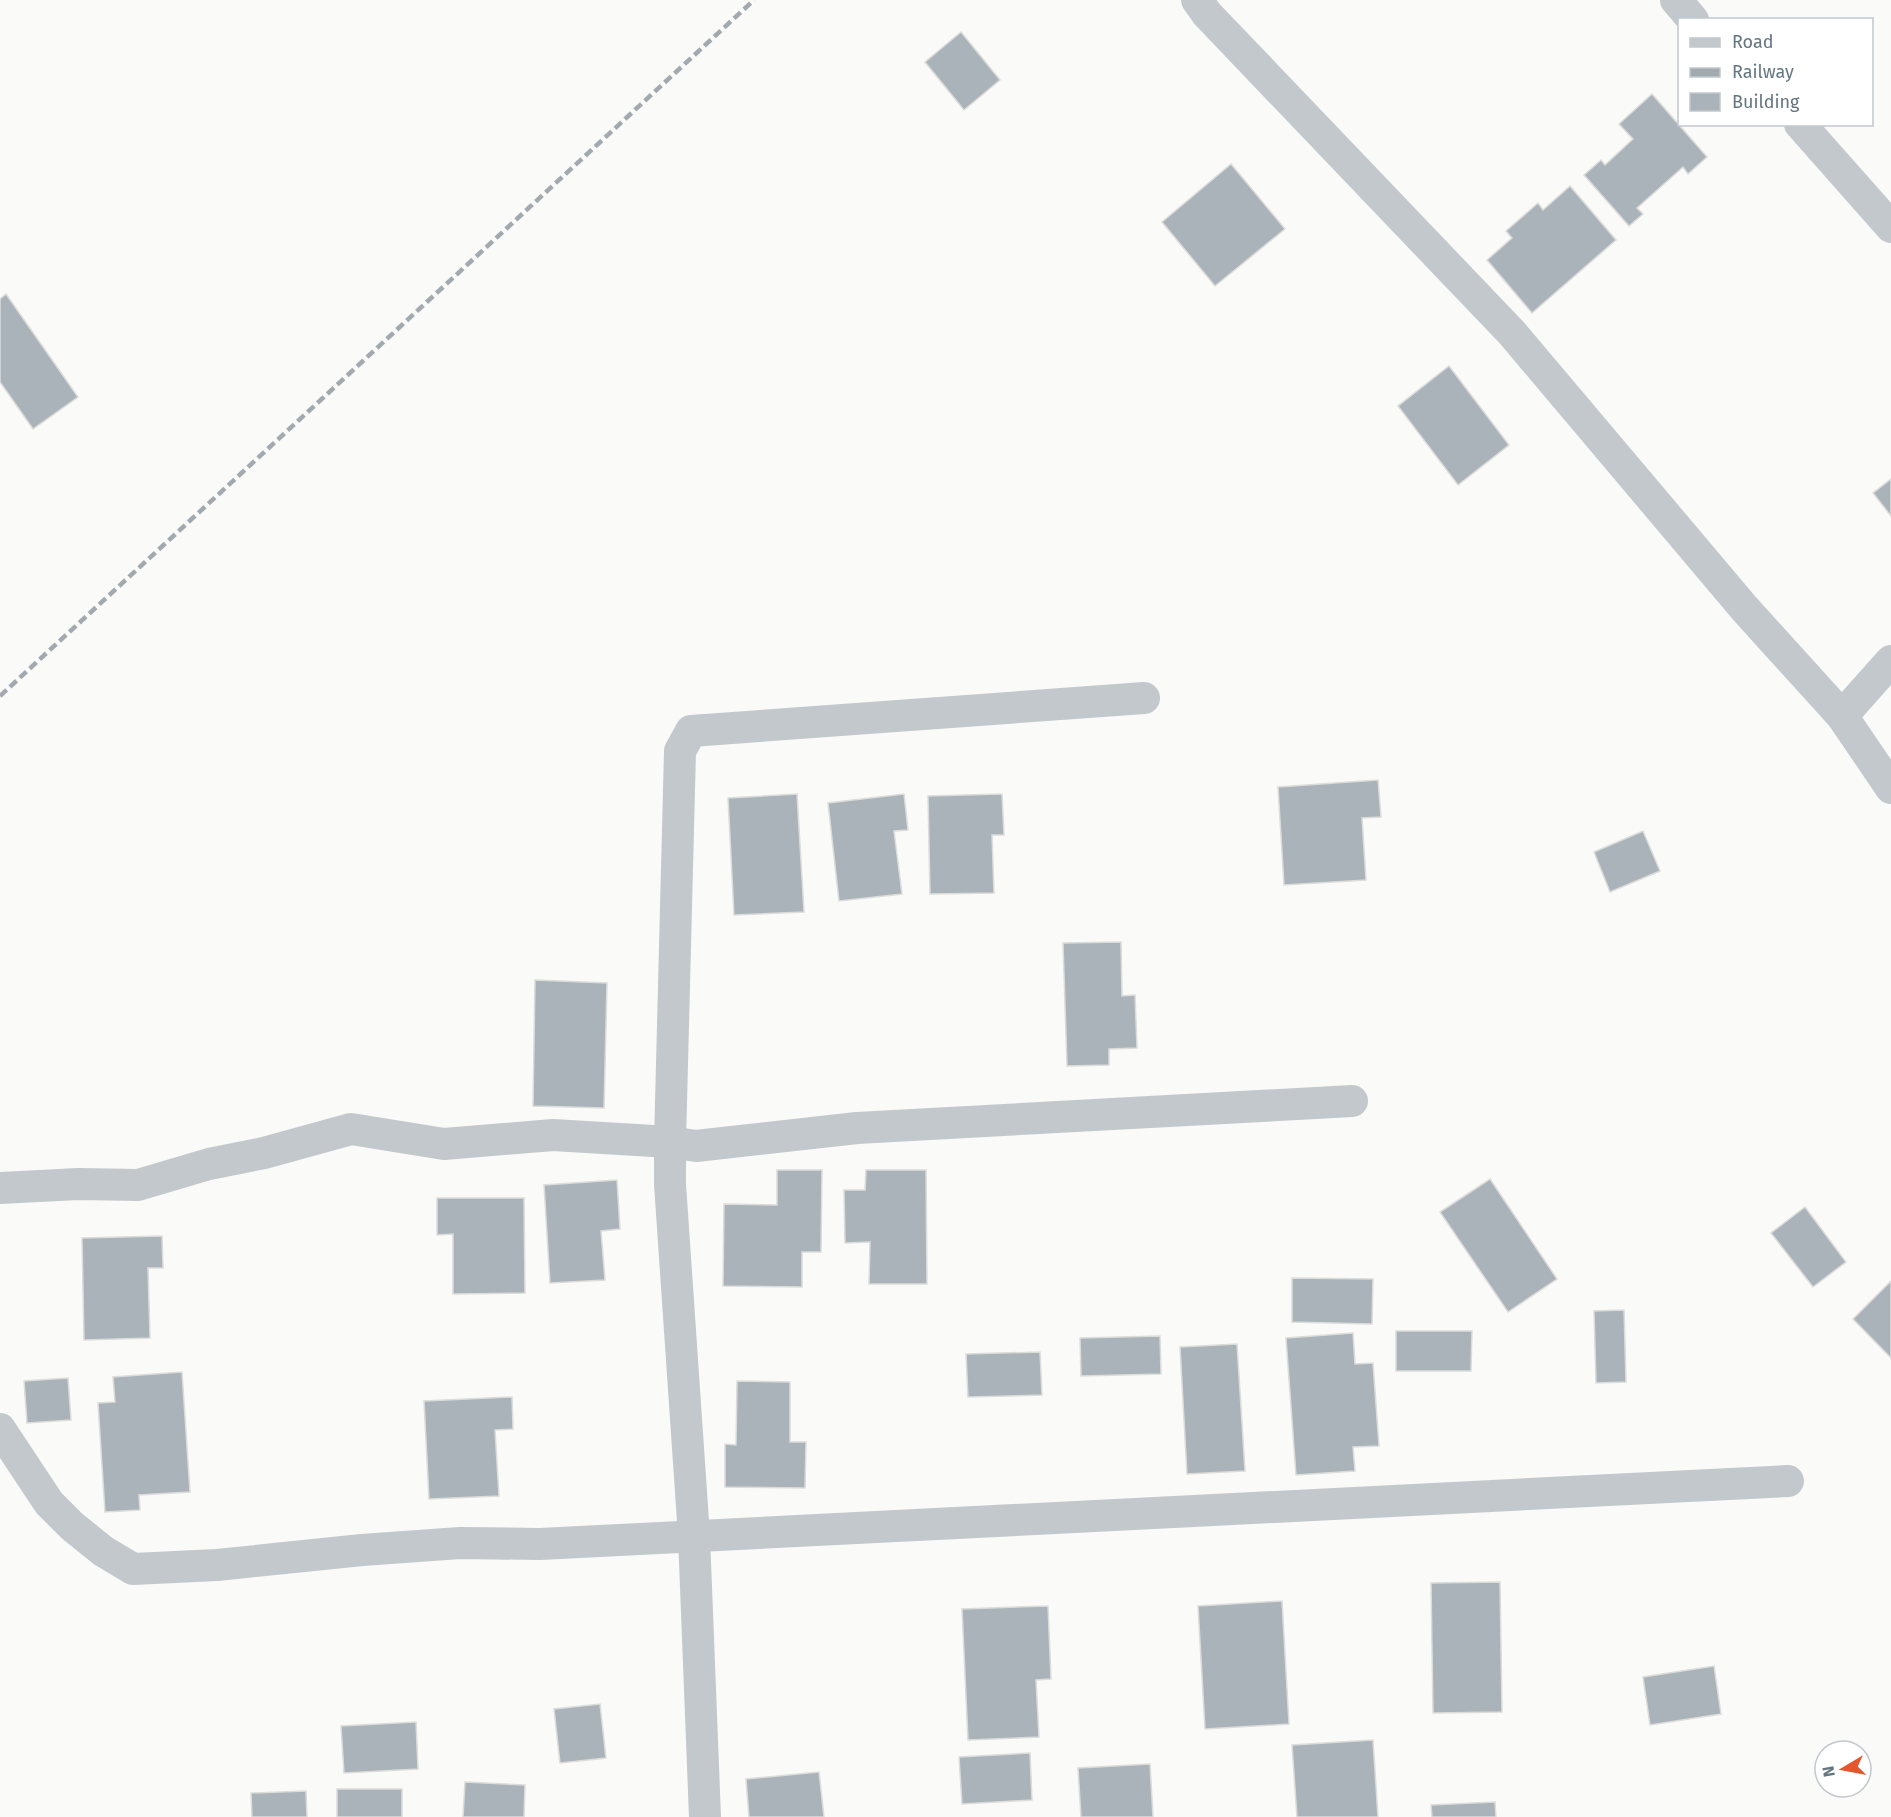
<svg xmlns="http://www.w3.org/2000/svg" width="1891" height="1817" font-family="'Fira Sans',sans-serif">
	<style>
		.building { fill: #aab3b9; stroke: #dcdcda; stroke-width: 1.5 }
		.lines { fill: none; stroke-linecap: round; stroke-linejoin: round }
		.minor { stroke: #c3c8cc; stroke-width: 32 }
		.rail { stroke: #a2aab0; stroke-width: 4.5; stroke-dasharray: 9 4.5; stroke-linecap: butt }
	</style>
	<rect width="100%" height="100%" fill="#fafaf8"/>
	<g class="building">
		<polygon points="961,32 1000,80 964,110 925,62"/>
		<polygon points="1652,94 1707,157 1688,174 1683,167 1637,208 1643,214 1629,226 1584,175 1601,160 1605,165 1633,139 1619,124"/>
		<polygon points="1231,164 1285,229 1215,286 1162,222"/>
		<polygon points="1570,186 1616,240 1532,313 1487,260 1512,238 1506,231 1538,203 1543,210"/>
		<polygon points="6,294 78,397 33,429 0,382 0,299"/>
		<polygon points="1449,366 1509,445 1458,485 1398,406"/>
		<polygon points="1891,479 1891,516 1873,493"/>
		<polygon points="1378,780 1381,817 1362,818 1366,880 1284,885 1278,787"/>
		<polygon points="797,794 804,912 734,915 728,798"/>
		<polygon points="904,794 908,830 894,831 902,894 839,901 828,803"/>
		<polygon points="1002,794 1004,835 992,835 994,893 930,894 928,796"/>
		<polygon points="1643,831 1660,871 1610,892 1594,852"/>
		<polygon points="1121,942 1122,996 1135,995 1137,1048 1109,1049 1109,1065 1067,1066 1063,943"/>
		<polygon points="535,980 607,983 604,1108 533,1106"/>
		<polygon points="777,1170 822,1170 821,1252 802,1252 802,1287 723,1286 724,1204 777,1205"/>
		<polygon points="866,1170 926,1170 927,1284 869,1284 870,1242 845,1243 844,1190 865,1190"/>
		<polygon points="1490,1179 1557,1279 1508,1312 1440,1212"/>
		<polygon points="617,1180 620,1229 601,1231 605,1280 550,1283 544,1185"/>
		<polygon points="437,1198 524,1198 525,1293 453,1294 453,1234 437,1235"/>
		<polygon points="1805,1207 1846,1262 1813,1287 1771,1233"/>
		<polygon points="162,1236 163,1268 148,1268 150,1338 84,1340 82,1238"/>
		<polygon points="1292,1278 1373,1279 1372,1324 1292,1322"/>
		<polygon points="1891,1281 1891,1358 1853,1319"/>
		<polygon points="1624,1310 1626,1382 1596,1383 1594,1311"/>
		<polygon points="1396,1331 1472,1331 1471,1371 1396,1371"/>
		<polygon points="1353,1333 1355,1364 1373,1363 1379,1446 1353,1447 1355,1471 1296,1475 1286,1338"/>
		<polygon points="1160,1336 1161,1374 1081,1376 1080,1338"/>
		<polygon points="1237,1344 1245,1471 1187,1474 1180,1347"/>
		<polygon points="1040,1352 1042,1395 968,1397 966,1354"/>
		<polygon points="182,1372 190,1492 139,1495 140,1510 105,1512 98,1403 115,1402 113,1377"/>
		<polygon points="68,1378 71,1420 27,1423 24,1381"/>
		<polygon points="737,1381 790,1382 790,1442 806,1442 805,1488 725,1487 725,1444 736,1445"/>
		<polygon points="512,1397 513,1429 495,1430 499,1496 429,1499 424,1401"/>
		<polygon points="1500,1582 1502,1712 1433,1713 1431,1583"/>
		<polygon points="1282,1601 1289,1724 1205,1729 1198,1606"/>
		<polygon points="1048,1606 1051,1679 1036,1680 1039,1737 968,1740 962,1609"/>
		<polygon points="1714,1666 1721,1714 1650,1725 1643,1677"/>
		<polygon points="600,1704 606,1758 560,1763 554,1709"/>
		<polygon points="416,1722 418,1769 344,1773 341,1726"/>
		<polygon points="1373,1740 1378,1817 1297,1817 1292,1745"/>
		<polygon points="1030,1753 1032,1800 962,1804 959,1757"/>
		<polygon points="1150,1764 1153,1817 1081,1817 1078,1768"/>
		<polygon points="819,1772 824,1817 749,1817 746,1779"/>
		<polygon points="465,1782 525,1785 524,1817 463,1817"/>
		<rect x="337" y="1789" width="65" height="28"/>
		<polygon points="306,1791 307,1817 252,1817 251,1793"/>
		<polygon points="1495,1802 1496,1817 1432,1817 1431,1805"/>
	</g>
	<g class="lines">
		<g class="minor">
			<polyline points="1197,0 1207,14 1512,333 1745,609 1842,716 1891,788"/>
			<polyline points="1676,0 1693,20"/>
			<polyline points="1800,124 1891,227"/>
			<polyline points="1842,716 1891,661"/>
			<polyline points="0,1188 78,1184 138,1185 209,1164 264,1153 351,1129 444,1144 553,1135 670,1142 680,751 691,731 1144,698"/>
			<polyline points="0,1429 49,1503 72,1526 103,1551 133,1569 217,1565 362,1550 460,1543 540,1544 1788,1481"/>
			<polyline points="705,1817 694,1536 670,1184 670,1142 696,1146 857,1128 1352,1101"/>
		</g>
		<polyline class="rail" points="0,696 754,0"/>
	</g>
	<rect x="1678" y="18" width="195" height="108" fill="#ffffff" stroke="#c1c8cd" stroke-width="1.5"/>
	<rect x="1690" y="38" width="30" height="9" fill="#c3c8cc" stroke="#c1c8cd" stroke-width="1.5"/>
	<text x="1732" y="48" font-size="18" fill="#657683">Road</text>
	<rect x="1690" y="68" width="30" height="9" fill="#a2aab0" stroke="#c1c8cd" stroke-width="1.5"/>
	<text x="1732" y="78" font-size="18" fill="#657683">Railway</text>
	<rect x="1690" y="93" width="30" height="18" fill="#aab3b9" stroke="#c1c8cd" stroke-width="1.5"/>
	<text x="1732" y="108" font-size="18" fill="#657683">Building</text>
	<g transform="translate(1843 1769) rotate(260)"><circle r="28" fill="#ffffff" stroke="#c1c8cd" stroke-width="1.5"/>
	<path d="M0-4.5L10 22L0 15L-10 22Z" fill="#e4572e"/>
	<text y="-9" font-size="16" font-weight="bold" text-anchor="middle" fill="#657683">N</text>
	</g>
</svg>
